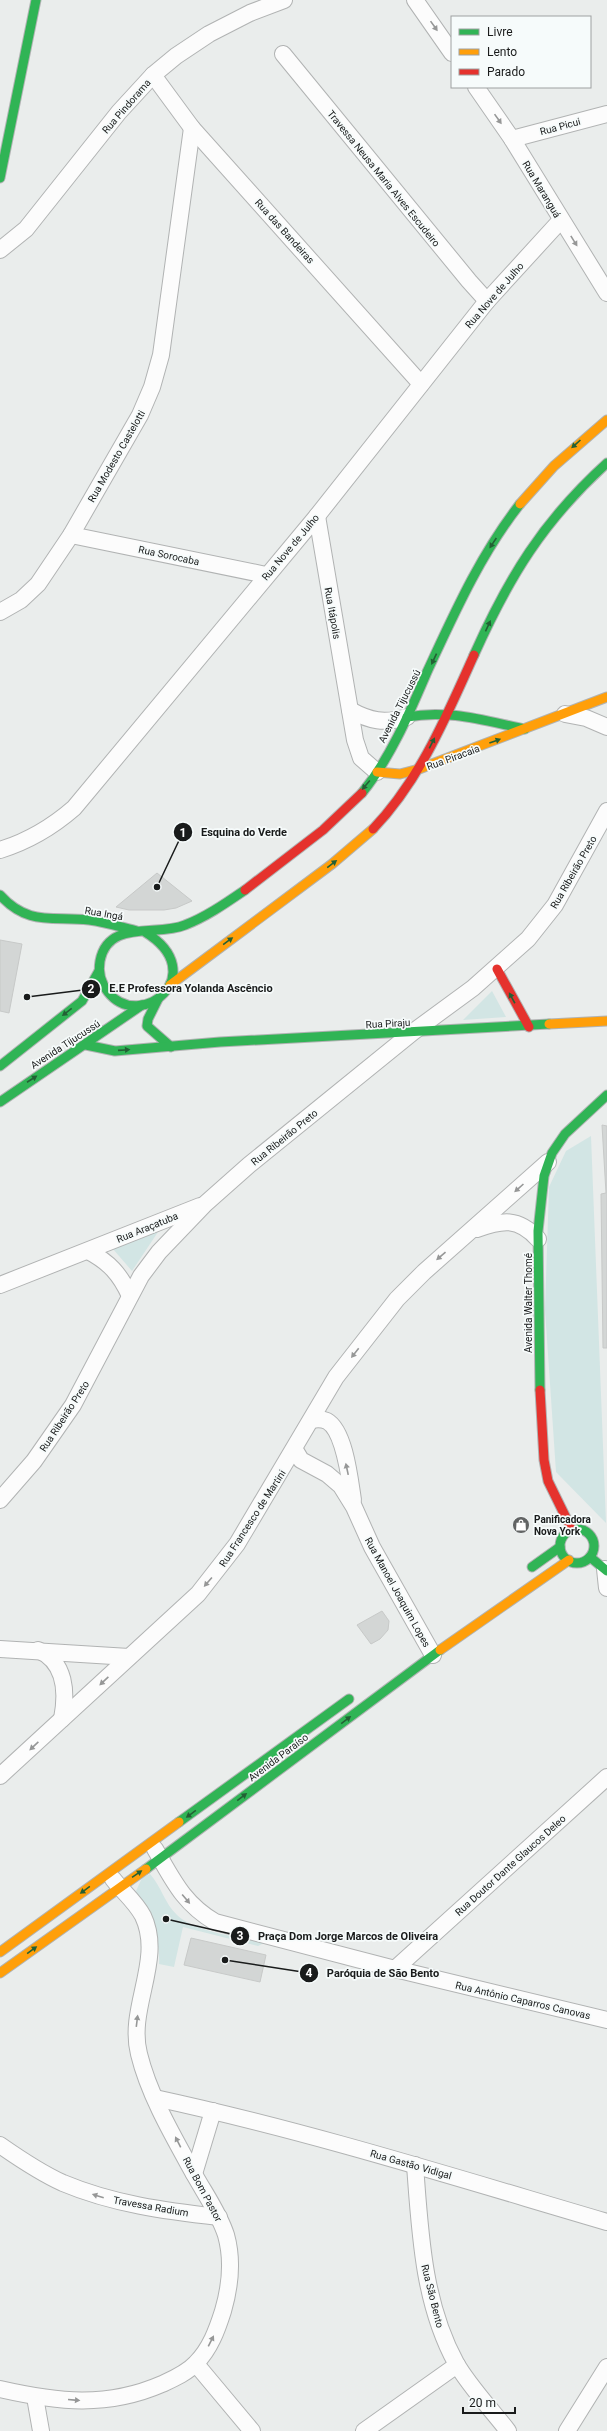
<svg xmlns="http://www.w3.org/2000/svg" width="607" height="2431" font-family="Roboto,sans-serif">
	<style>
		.green { fill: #d2e5e4 }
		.building { fill: #d3d6d5; stroke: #c7c9c8 }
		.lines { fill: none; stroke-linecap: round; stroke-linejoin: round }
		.street-casing { stroke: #b1b3b3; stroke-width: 18 }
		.fast-casing { stroke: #b1b3b3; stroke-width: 11 }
		.slow-casing { stroke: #b1b3b3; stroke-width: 11 }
		.jam-casing { stroke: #b1b3b3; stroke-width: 11 }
		.street { stroke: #fcfcfc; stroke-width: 16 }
		.fast { stroke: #30b455; stroke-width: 9 }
		.slow { stroke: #ff9f0a; stroke-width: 9 }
		.jam { stroke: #e5322d; stroke-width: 9 }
		.oneway { fill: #969797 }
		.oneway2 { fill: #236035 }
		.labels { text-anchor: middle; stroke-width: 3.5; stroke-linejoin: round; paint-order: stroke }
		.street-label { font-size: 10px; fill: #191b1b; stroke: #f6fbfb }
		.poi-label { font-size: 10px; font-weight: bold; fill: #191b1b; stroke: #f6fbfb; text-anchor: start }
		.leader { fill: none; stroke: #191b1b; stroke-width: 1.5 }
		.callout-dot { fill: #191b1b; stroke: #f6fbfb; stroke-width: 1.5 }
		.mark-label { font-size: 12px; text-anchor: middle; font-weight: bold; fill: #fff }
		.callout-label { font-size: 11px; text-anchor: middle; font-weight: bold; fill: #191b1b; stroke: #f6fbfb; stroke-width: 3.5; stroke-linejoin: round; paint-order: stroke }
	</style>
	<rect width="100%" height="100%" fill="#eaedec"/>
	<g class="green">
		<polygon points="492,991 506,1017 463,1020"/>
		<polygon points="591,1136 606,1523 556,1472 545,1310 549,1187 566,1151"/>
		<polygon points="158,1232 132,1271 113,1249"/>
		<path d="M150,1874c11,12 15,30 27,41 17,17 64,22 87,28l-6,3 -75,-19 -9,40 -15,-3c2,-28 -13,-49 -23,-73l6,-13z"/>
	</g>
	<g class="building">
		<polygon points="157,873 192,901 176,908 164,910 129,910 116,907"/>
		<polygon points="0,940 22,944 9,1013 0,1011"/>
		<polygon points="602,1125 607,1126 607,1348 603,1348 601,1194 606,1193"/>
		<polygon points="382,1611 389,1621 388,1630 380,1639 371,1644 357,1625"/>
		<polygon points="191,1938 266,1955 260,1982 184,1965"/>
	</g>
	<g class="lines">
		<g class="street-casing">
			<g id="street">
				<polyline points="415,0 452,53"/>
				<polyline points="283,54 469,281 487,301"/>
				<polyline points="153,75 192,128 421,384"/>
				<polyline points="476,87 512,139 607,293"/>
				<polyline points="512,139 607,114"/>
				<polyline points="0,250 26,229 119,112 153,75 176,56 209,34 250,13 284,0"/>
				<polyline points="317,516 355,740 361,758 377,772"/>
				<polyline points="71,535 266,575"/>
				<polyline points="0,612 21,600 38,584 71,535 140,415 152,387 161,355 192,128"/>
				<path d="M350,710c20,11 34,14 57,7"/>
				<polyline points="565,714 586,718 607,727"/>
				<path d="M0,850c29,-9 51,-22 74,-42l243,-292 170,-215 74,-81"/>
				<path d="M477,1229c25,-9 41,-12 61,10"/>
				<path d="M88,1251c21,11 32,23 42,45"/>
				<polyline points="0,1285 200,1206"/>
				<path d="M312,1420c5,-1 10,-1 15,1 18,10 23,60 26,79"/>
				<polyline points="295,1450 301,1460 327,1474 341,1486 354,1507 372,1547 433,1655"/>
				<polyline points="0,1500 34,1461 73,1405 141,1276 159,1252 205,1204 249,1165 413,1032 473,988 528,939 555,905 607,811"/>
				<polyline points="605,1569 607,1588"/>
				<polyline points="0,1649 129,1657"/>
				<path d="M38,1650c28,12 29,43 24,69"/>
				<polyline points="0,1776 198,1594 237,1544 336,1377 397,1299 424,1272 548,1162"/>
				<path d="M155,1849c18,31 28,54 60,73l180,47 212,51"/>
				<polyline points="395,1969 607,1777"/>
				<path d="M155,2098c153,33 302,80 452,124"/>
				<path d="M0,2145c20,14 41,28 63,38 50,21 102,28 156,34"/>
				<path d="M415,2165c5,67 8,138 41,198 13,23 36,47 52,68"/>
				<polyline points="194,2174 213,2111"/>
				<polyline points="196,2364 252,2431"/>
				<path d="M0,2389c57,13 107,19 162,-5 11,-5 25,-11 34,-21 14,-14 21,-33 27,-52 7,-24 10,-51 3,-76 -7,-22 -21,-41 -32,-61 -21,-38 -45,-79 -55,-120 -12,-46 25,-94 4,-138 -8,-15 -20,-24 -30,-37"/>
				<polyline points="35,2397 41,2431"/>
				<polyline points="364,2431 457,2365"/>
				<polyline points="567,2431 607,2367"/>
			</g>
		</g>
		<g class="fast-casing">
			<g id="fast">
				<polyline points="0,178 36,0"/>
				<path d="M474,655c35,-78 69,-134 133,-192"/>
				<path d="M407,717c41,-8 78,4 118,12"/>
				<path d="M362,793c29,-36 47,-79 65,-121 27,-58 53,-117 93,-168"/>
				<path d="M0,895c28,31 52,21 89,25 16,2 32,7 48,11"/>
				<path d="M145,932c68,42 -5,101 -37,60 -7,-9 -10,-20 -8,-31 8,-42 57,-24 85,-36 21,-8 41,-22 60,-35"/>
				<polyline points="158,999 148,1019 147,1026 171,1047"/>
				<polyline points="86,1045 115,1051 220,1042 549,1024"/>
				<polyline points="0,1066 82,1001 99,971"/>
				<polyline points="0,1102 142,1005"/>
				<polyline points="540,1390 538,1231 544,1176 552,1153 565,1134 607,1095"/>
				<circle cx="577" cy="1546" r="17"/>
				<polyline points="590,1557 607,1571"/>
				<polyline points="532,1567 560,1547"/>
				<polyline points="179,1822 349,1699"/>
				<polyline points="146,1869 440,1650"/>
			</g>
		</g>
		<g class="slow-casing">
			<g id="slow">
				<polyline points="520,504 554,466 607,420"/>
				<polyline points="377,772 400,774 419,769 607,697"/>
				<polyline points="170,985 332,864 373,829"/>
				<polyline points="549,1024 607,1021"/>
				<polyline points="440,1650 569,1560"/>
				<polyline points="0,1952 179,1822"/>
				<polyline points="0,1973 146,1869"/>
			</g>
		</g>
		<g class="jam-casing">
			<g id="jam">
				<path d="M373,829c47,-49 74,-114 101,-174"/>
				<polyline points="245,890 323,830 362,793"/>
				<polyline points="497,969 529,1027"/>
				<polyline points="540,1390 544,1460 548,1481 572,1530"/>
			</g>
		</g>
		<use href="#street" class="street"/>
		<use href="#fast" class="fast"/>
		<use href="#slow" class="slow"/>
		<use href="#jam" class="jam"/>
	</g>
	<defs><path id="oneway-solid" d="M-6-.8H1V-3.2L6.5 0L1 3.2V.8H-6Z"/></defs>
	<g class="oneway">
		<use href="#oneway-solid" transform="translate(434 26) rotate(55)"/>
		<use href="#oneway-solid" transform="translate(498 119) rotate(55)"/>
		<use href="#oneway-solid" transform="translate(574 241) rotate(58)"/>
		<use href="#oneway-solid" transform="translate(519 1188) rotate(138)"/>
		<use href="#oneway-solid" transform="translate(441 1256) rotate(139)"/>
		<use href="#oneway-solid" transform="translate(355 1353) rotate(128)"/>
		<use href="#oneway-solid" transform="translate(347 1469) rotate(-102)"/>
		<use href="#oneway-solid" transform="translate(208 1582) rotate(131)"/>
		<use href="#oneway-solid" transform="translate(104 1681) rotate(137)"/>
		<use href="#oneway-solid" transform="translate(34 1746) rotate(137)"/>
		<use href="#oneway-solid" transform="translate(186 1899) rotate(50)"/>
		<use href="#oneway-solid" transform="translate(137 2021) rotate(-83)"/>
		<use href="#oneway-solid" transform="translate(178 2142) rotate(-117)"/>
		<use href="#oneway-solid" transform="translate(98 2196) rotate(-163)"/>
		<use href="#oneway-solid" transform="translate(211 2341) rotate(-63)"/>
		<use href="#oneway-solid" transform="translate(74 2400) rotate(5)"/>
	</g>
	<g class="oneway2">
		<use href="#oneway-solid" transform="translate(576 444) rotate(138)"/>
		<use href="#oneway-solid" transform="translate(493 543) rotate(124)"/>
		<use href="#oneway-solid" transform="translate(488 626) rotate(-65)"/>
		<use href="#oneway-solid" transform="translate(434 659) rotate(115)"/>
		<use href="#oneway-solid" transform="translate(495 741) rotate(-20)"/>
		<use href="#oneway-solid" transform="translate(432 743) rotate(-63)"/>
		<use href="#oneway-solid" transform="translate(366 785) rotate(130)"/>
		<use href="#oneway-solid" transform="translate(332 864) rotate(-37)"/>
		<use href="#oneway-solid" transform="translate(228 941) rotate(-36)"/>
		<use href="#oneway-solid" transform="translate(512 998) rotate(-119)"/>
		<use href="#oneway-solid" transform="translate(67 1012) rotate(142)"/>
		<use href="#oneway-solid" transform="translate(124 1050) rotate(-4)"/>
		<use href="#oneway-solid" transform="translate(32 1079) rotate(-33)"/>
		<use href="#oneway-solid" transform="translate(346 1720) rotate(-37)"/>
		<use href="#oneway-solid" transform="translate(242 1797) rotate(-37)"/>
		<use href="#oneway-solid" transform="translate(191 1814) rotate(144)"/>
		<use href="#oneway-solid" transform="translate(137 1874) rotate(-34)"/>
		<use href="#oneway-solid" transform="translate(85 1890) rotate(144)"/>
		<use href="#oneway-solid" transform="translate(32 1950) rotate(-36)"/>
	</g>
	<defs>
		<g id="shop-disc" transform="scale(0.9)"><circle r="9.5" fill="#626464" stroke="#f6fbfb"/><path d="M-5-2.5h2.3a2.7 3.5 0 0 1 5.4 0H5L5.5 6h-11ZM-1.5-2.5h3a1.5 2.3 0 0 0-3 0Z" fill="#fff"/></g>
	</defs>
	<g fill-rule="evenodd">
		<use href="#shop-disc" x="521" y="1525"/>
	</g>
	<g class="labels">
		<g class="street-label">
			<text transform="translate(126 106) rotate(-49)" y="4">Rua Pindorama</text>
			<text transform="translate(560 126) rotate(-15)" y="4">Rua Picui</text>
			<text transform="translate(384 178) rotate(51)" y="4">Travessa Neusa Maria Alves Escudeiro</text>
			<text transform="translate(542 189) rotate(59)" y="4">Rua Maranguá</text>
			<text transform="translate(285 231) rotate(48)" y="4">Rua das Bandeiras</text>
			<text transform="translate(494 295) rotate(-49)" y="4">Rua Nove de Julho</text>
			<text transform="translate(116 456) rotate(-60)" y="4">Rua Modesto Castelotti</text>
			<text transform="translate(290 547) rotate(-50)" y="4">Rua Nove de Julho</text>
			<text transform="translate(169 555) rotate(12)" y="4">Rua Sorocaba</text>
			<text transform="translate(333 613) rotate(80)" y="4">Rua Itápolis</text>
			<text transform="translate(399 706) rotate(-63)" y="4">Avenida Tijucussú</text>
			<text transform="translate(453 757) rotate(-20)" y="4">Rua Piracaia</text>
			<text transform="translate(573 872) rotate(-60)" y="4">Rua Ribeirão Preto</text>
			<text transform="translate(104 913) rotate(10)" y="4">Rua Ingá</text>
			<text transform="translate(388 1023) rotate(-3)" y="4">Rua Piraju</text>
			<text transform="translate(65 1044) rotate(-33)" y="4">Avenida Tijucussú</text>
			<text transform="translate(284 1137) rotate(-39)" y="4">Rua Ribeirão Preto</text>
			<text transform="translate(147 1227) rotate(-22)" y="4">Rua Araçatuba</text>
			<text transform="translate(528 1303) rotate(-90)" y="4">Avenida Walter Thomé</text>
			<text transform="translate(64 1416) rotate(-57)" y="4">Rua Ribeirão Preto</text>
			<text transform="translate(252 1518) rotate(-57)" y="4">Rua Francesco de Martini</text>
			<text transform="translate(398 1592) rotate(61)" y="4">Rua Manoel Joaquim Lopes</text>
			<text transform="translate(278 1757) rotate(-37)" y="4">Avenida Paraíso</text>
			<text transform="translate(510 1865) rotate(-42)" y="4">Rua Doutor Dante Glaucos Deleo</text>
			<text transform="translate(523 2000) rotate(13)" y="4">Rua Antônio Caparros Canovas</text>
			<text transform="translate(411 2164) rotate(16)" y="4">Rua Gastão Vidigal</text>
			<text transform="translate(203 2189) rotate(62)" y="4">Rua Bom Pastor</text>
			<text transform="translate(151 2206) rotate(10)" y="4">Travessa Radium</text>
			<text transform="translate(433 2296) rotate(76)" y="4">Rua São Bento</text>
		</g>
		<g class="poi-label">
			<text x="534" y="1523">Panificadora<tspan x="534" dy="12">Nova York</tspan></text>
		</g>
	</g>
	<path class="leader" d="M157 887L183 832M27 997L91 989M166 1919L240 1936M225 1960L309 1973"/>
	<g class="callout-dot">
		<circle cx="157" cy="887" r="4"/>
		<circle cx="27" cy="997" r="4"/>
		<circle cx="166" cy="1919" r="4"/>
		<circle cx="225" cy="1960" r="4"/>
		<circle cx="183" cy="832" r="10"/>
		<circle cx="91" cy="989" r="10"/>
		<circle cx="240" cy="1936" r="10"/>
		<circle cx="309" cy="1973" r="10"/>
	</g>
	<g class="mark-label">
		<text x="183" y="837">1</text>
		<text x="91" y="993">2</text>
		<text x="240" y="1940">3</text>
		<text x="309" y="1977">4</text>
	</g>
	<g class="callout-label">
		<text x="244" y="836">Esquina do Verde</text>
		<text x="191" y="992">E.E Professora Yolanda Ascêncio</text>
		<text x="348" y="1940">Praça Dom Jorge Marcos de Oliveira</text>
		<text x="383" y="1977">Paróquia de São Bento</text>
	</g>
	<rect x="451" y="16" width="140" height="72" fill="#f6fbfb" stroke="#9ea1a1"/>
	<rect x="459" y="29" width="20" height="6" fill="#30b455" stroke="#9ea1a1"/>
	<text x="487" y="36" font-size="12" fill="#191b1b">Livre</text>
	<rect x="459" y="49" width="20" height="6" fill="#ff9f0a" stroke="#9ea1a1"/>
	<text x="487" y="56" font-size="12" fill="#191b1b">Lento</text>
	<rect x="459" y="69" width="20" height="6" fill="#e5322d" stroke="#9ea1a1"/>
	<text x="487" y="76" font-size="12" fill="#191b1b">Parado</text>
	<path d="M463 2407v6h52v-6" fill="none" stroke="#191b1b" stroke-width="2"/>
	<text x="469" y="2407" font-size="12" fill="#191b1b" stroke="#f6fbfb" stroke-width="3" paint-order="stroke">20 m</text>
</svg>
